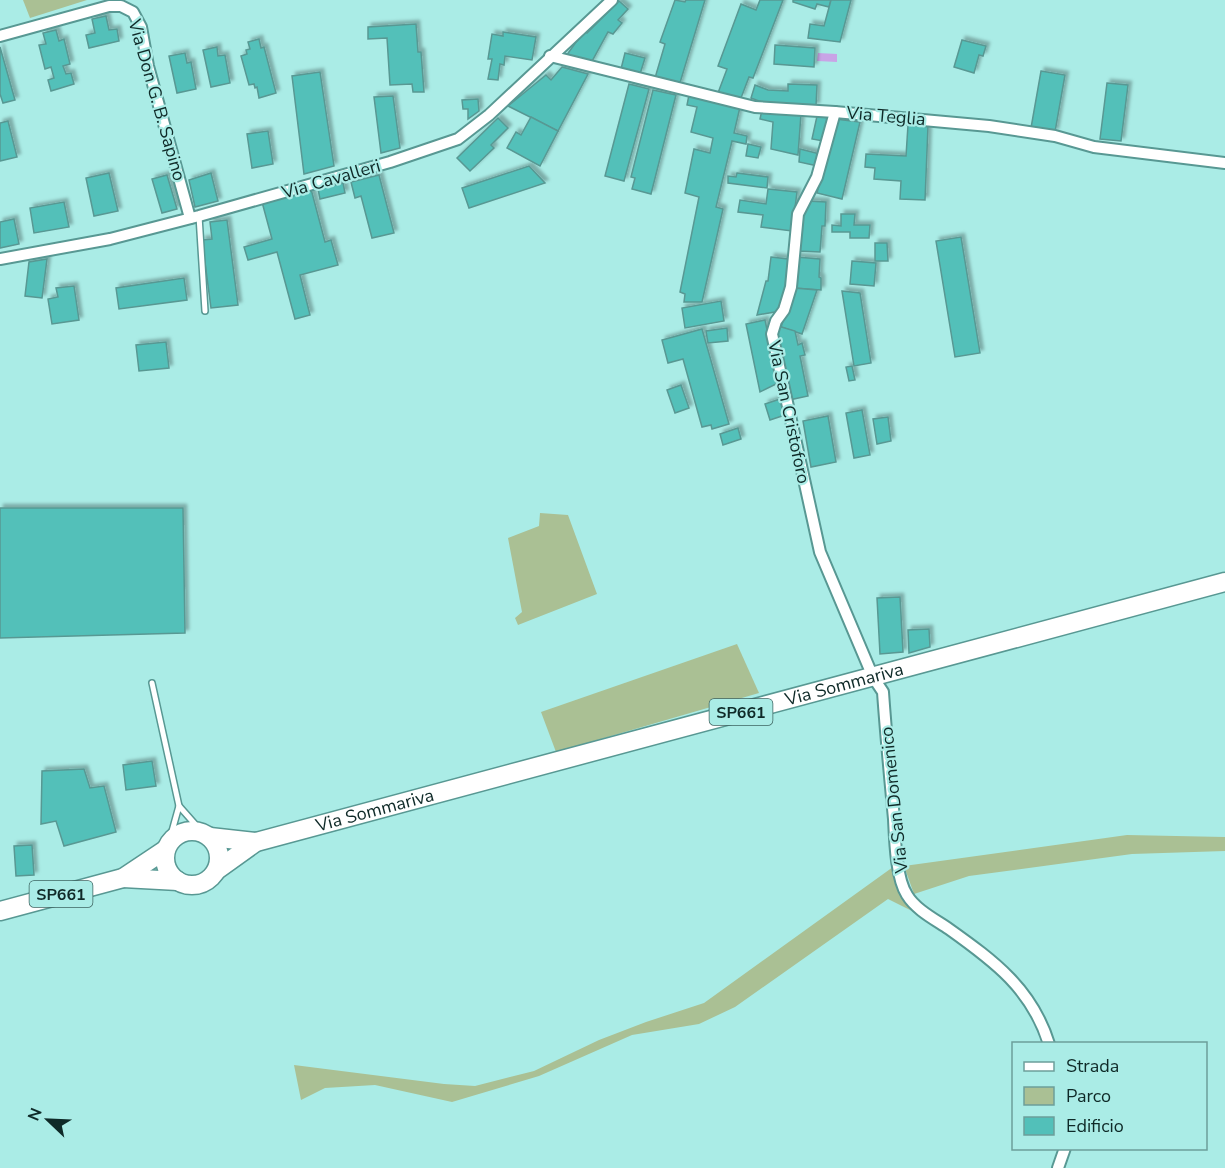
<svg xmlns="http://www.w3.org/2000/svg" width="1225" height="1168" font-family="'Nunito Sans',sans-serif">
	<style>
		.green { fill: #aac094 }
		.water { fill: #c9a4e6 }
		.building { fill: #52c0b9; stroke: #589893; stroke-width: 1.5; filter: url(#shadow) }
		.lines { fill: none; stroke-linecap: round; stroke-linejoin: round }
		.lane-casing { stroke: #589893; stroke-width: 8 }
		.street-casing { stroke: #589893; stroke-width: 14 }
		.primary-casing { stroke: #589893; stroke-width: 21 }
		.lane { stroke: #fff; stroke-width: 5 }
		.street { stroke: #fff; stroke-width: 10 }
		.primary { stroke: #fff; stroke-width: 18 }
		.labels { text-anchor: middle; stroke-width: 4.5; stroke-linejoin: round; paint-order: stroke }
		.shield { fill: #aaece6; stroke: #3e6461; stroke-width: 1.5 }
		.shield-label { font-size: 16px; font-weight: bold; fill: #0f2a28 }
		.street-label { font-size: 18px; fill: #0f2a28; stroke: #aaece6 }
	</style>
	<defs>
		<filter id="shadow"><feDropShadow dx="3.5" dy="-3.5" stdDeviation="1.5" flood-color="#0004"/></filter>
	</defs>
	<rect width="100%" height="100%" fill="#aaece6"/>
	<g class="green">
		<polygon points="23,0 87,0 30,18"/>
		<polygon points="540,513 568,515 597,594 518,625 515,618 522,612 508,538 539,526"/>
		<polygon points="737,644 759,693 556,752 541,712"/>
		<polygon points="1127,835 1225,837 1225,851 1132,854 969,876 914,894 904,866"/>
		<polygon points="893,867 930,920 888,899 735,1007 699,1024 632,1035 539,1076 452,1102 375,1085 325,1088 301,1100 294,1065 444,1084 475,1086 534,1071 599,1040 646,1022 704,1003"/>
	</g>
	<polygon class="water" points="818,53 837,54 837,62 817,61"/>
	<g class="building">
		<polygon points="675,0 685,2 686,0 705,0 679,86 655,78 665,44 660,42"/>
		<polygon points="760,0 783,0 753,78 749,77 741,98 718,93 727,69 718,66 741,4 756,10"/>
		<polygon points="793,0 831,0 829,7 817,4 815,9 793,2"/>
		<polygon points="831,0 851,0 840,42 808,38 810,24 824,26"/>
		<polygon points="619,1 628,9 618,20 622,23 613,34 608,32 591,63 566,56 584,31 587,33"/>
		<polygon points="106,16 109,30 117,29 119,41 89,48 86,35 95,33 92,19"/>
		<polygon points="416,24 418,52 421,52 424,92 413,92 412,84 390,85 387,38 368,39 368,27"/>
		<polygon points="56,30 59,41 64,39 70,64 63,66 66,74 71,73 74,84 51,91 48,80 54,78 51,67 45,69 39,45 46,44 43,33"/>
		<polygon points="503,32 536,37 532,60 505,56 504,65 500,64 498,80 488,79 492,59 488,59 492,34 503,36"/>
		<polygon points="259,39 261,48 264,47 276,93 259,98 257,87 255,88 254,84 249,85 241,56 247,54 246,50 250,49 248,42"/>
		<polygon points="962,40 986,46 983,56 979,55 974,73 954,67"/>
		<polygon points="775,45 815,48 814,67 774,64"/>
		<polygon points="0,47 15,100 3,103 0,94"/>
		<polygon points="217,47 218,56 225,55 230,83 211,87 203,50"/>
		<polygon points="185,53 187,63 191,62 196,89 177,93 169,56"/>
		<polygon points="625,53 645,58 640,74 621,69"/>
		<polygon points="562,67 588,74 558,131 508,106 546,75 551,80"/>
		<polygon points="1041,71 1065,75 1055,132 1031,128"/>
		<polygon points="320,72 334,166 304,174 292,76"/>
		<polygon points="1107,83 1128,85 1121,141 1100,139"/>
		<polygon points="629,84 649,89 624,181 605,176"/>
		<polygon points="788,84 817,85 816,106 767,104 751,98 755,85 768,90 788,91"/>
		<polygon points="653,90 676,95 651,194 632,189 635,178 631,177"/>
		<polygon points="689,95 740,107 734,133 747,136 746,144 732,141 716,207 723,209 702,302 684,302 685,294 680,292 699,197 685,193 694,149 710,153 713,138 691,132 697,107 687,105"/>
		<polygon points="393,96 400,148 381,153 374,97"/>
		<polygon points="478,99 479,111 468,119 468,109 463,109 462,100"/>
		<polygon points="762,110 801,114 798,155 771,149 773,122 760,119"/>
		<polygon points="817,116 829,118 823,141 812,139"/>
		<polygon points="531,117 558,131 540,166 507,148 516,132 521,135"/>
		<polygon points="498,118 508,128 491,145 494,148 470,171 457,158"/>
		<polygon points="835,119 860,122 842,199 817,193"/>
		<polygon points="8,121 17,157 0,161 0,123"/>
		<polygon points="908,125 928,126 925,200 900,199 901,181 874,179 875,168 865,167 866,154 906,156"/>
		<polygon points="268,131 273,164 252,168 247,134"/>
		<polygon points="748,144 761,147 758,158 746,156"/>
		<polygon points="800,149 820,154 818,166 799,162"/>
		<polygon points="529,166 545,183 469,208 462,188"/>
		<polygon points="109,173 118,211 94,216 86,178"/>
		<polygon points="211,173 218,201 195,207 189,180"/>
		<polygon points="737,173 768,177 767,188 728,183 728,176 736,177"/>
		<polygon points="167,175 177,209 162,213 152,179"/>
		<polygon points="379,175 394,233 372,238 361,196 355,198 351,182"/>
		<polygon points="343,183 345,193 320,199 318,189"/>
		<polygon points="311,189 325,242 331,240 338,265 300,275 310,315 295,319 277,252 248,260 244,247 272,239 262,202"/>
		<polygon points="768,189 797,192 792,231 761,227 763,215 738,212 740,200 766,204"/>
		<polygon points="807,201 826,202 825,226 822,226 820,252 798,251 800,222"/>
		<polygon points="64,202 69,227 34,233 30,208"/>
		<polygon points="841,214 855,214 854,225 870,225 869,238 850,238 850,232 832,232 832,225 841,226"/>
		<polygon points="14,219 19,244 0,248 0,222"/>
		<polygon points="227,220 238,305 211,308 202,240 212,239 210,222"/>
		<polygon points="961,237 980,353 955,357 936,241"/>
		<polygon points="875,243 887,243 888,261 875,261"/>
		<polygon points="771,257 788,259 787,283 782,306 775,312 757,315 766,281 768,281"/>
		<polygon points="796,257 820,259 819,277 821,278 821,290 794,288"/>
		<polygon points="47,259 42,298 25,296 29,262"/>
		<polygon points="852,261 876,263 874,286 850,284"/>
		<polygon points="184,278 187,300 119,309 116,288"/>
		<polygon points="74,286 79,320 52,324 48,299 58,297 56,288"/>
		<polygon points="794,288 817,290 802,334 781,327"/>
		<polygon points="842,291 860,293 871,363 854,366"/>
		<polygon points="721,301 724,321 685,328 682,308"/>
		<polygon points="765,320 778,383 760,392 746,324"/>
		<polygon points="778,326 795,331 798,345 802,343 805,355 800,356 808,396 789,400 775,334"/>
		<polygon points="727,328 728,341 708,343 706,331"/>
		<polygon points="702,329 729,424 712,429 711,425 702,427 683,359 668,363 662,340"/>
		<polygon points="166,342 169,368 139,371 136,345"/>
		<polygon points="852,366 855,380 849,381 846,367"/>
		<polygon points="681,385 689,408 675,413 667,390"/>
		<polygon points="780,399 785,415 770,420 765,404"/>
		<polygon points="862,410 870,455 854,458 846,413"/>
		<polygon points="828,416 836,462 811,467 803,421"/>
		<polygon points="888,417 891,441 877,444 873,419"/>
		<polygon points="738,428 741,439 723,445 720,434"/>
		<polygon points="0,508 183,508 185,633 0,638"/>
		<polygon points="900,597 903,652 880,654 877,598"/>
		<polygon points="929,629 930,647 909,653 908,630"/>
		<polygon points="152,761 156,786 126,790 123,765"/>
		<polygon points="84,769 90,788 104,786 116,832 64,846 56,821 41,824 42,771"/>
		<polygon points="32,845 34,875 16,876 14,846"/>
	</g>
	<g class="lines">
		<g class="lane-casing">
			<g id="lane">
				<polyline points="199,216 205,311"/>
				<polyline points="152,683 179,806 169,842"/>
				<polyline points="179,806 202,832"/>
			</g>
		</g>
		<g class="street-casing">
			<g id="street">
				<polyline points="0,36 109,6 121,6 133,12 141,27 148,66 190,218"/>
				<polyline points="550,56 755,107 835,112 989,126 1055,136 1094,147 1225,163"/>
				<path d="M835,112l-18,65 -19,37 -7,73 -7,23 -8,11 -4,13 48,218 53,125 10,15c3,43 7,85 11,127 1,21 2,59 13,76 9,15 29,25 42,34 45,32 83,60 100,115"/>
				<polyline points="0,259 110,239 199,216 390,162 458,139 489,115 612,0"/>
				<polyline points="1058,1168 1065,1148"/>
			</g>
		</g>
		<g class="primary-casing">
			<g id="primary">
				<circle cx="192" cy="858" r="27"/>
				<polyline points="210,837 256,842"/>
				<path id="s1" d="M217,870l39,-28 969,-260"/>
				<polyline points="123,878 178,881"/>
				<polyline points="0,911 123,878 165,850"/>
			</g>
		</g>
		<use href="#lane" class="lane"/>
		<use href="#street" class="street"/>
		<use href="#primary" class="primary"/>
	</g>
	<g class="labels">
		<g class="shield">
			<rect x="709.5" y="699" width="63" height="26" rx="4.5"/>
			<rect x="29.5" y="881" width="63" height="26" rx="4.5"/>
		</g>
		<g class="shield-label">
			<text x="741" y="718">SP661</text>
			<text x="61" y="900">SP661</text>
		</g>
		<g class="street-label">
			<text transform="translate(157 100) rotate(74)" y="6">Via Don G. B. Sapino</text>
			<text transform="translate(886 116) rotate(5)" y="6">Via Teglia</text>
			<text transform="translate(331 179) rotate(-16)" y="6">Via Cavalleri</text>
			<text transform="translate(789 412) rotate(78)" y="6">Via San Cristoforo</text>
			<text dy="6" stroke="none"><textPath href="#s1" startOffset="657">Via Sommariva</textPath></text>
			<text transform="translate(894 800) rotate(-96)" y="6">Via San Domenico</text>
			<text dy="6" stroke="none"><textPath href="#s1" startOffset="171">Via Sommariva</textPath></text>
		</g>
	</g>
	<rect x="1012" y="1042" width="195" height="108" fill="#aaece6" stroke="#6c9e9a" stroke-width="1.5"/>
	<rect x="1024" y="1062" width="30" height="9" fill="#ffffff" stroke="#6c9e9a" stroke-width="1.5"/>
	<text x="1066" y="1072" font-size="18" fill="#0f2a28">Strada</text>
	<rect x="1024" y="1087" width="30" height="18" fill="#aac094" stroke="#6c9e9a" stroke-width="1.5"/>
	<text x="1066" y="1102" font-size="18" fill="#0f2a28">Parco</text>
	<rect x="1024" y="1117" width="30" height="18" fill="#52c0b9" stroke="#6c9e9a" stroke-width="1.5"/>
	<text x="1066" y="1132" font-size="18" fill="#0f2a28">Edificio</text>
	<g transform="translate(48 1120) rotate(293)" stroke="#aaece6" stroke-width="4.5" paint-order="stroke">
	<path d="M0-4.5L10 22L0 15L-10 22Z" fill="#0f2a28"/>
	<text y="-9" font-size="16" font-weight="bold" text-anchor="middle" fill="#0f2a28">N</text>
	</g>
</svg>
